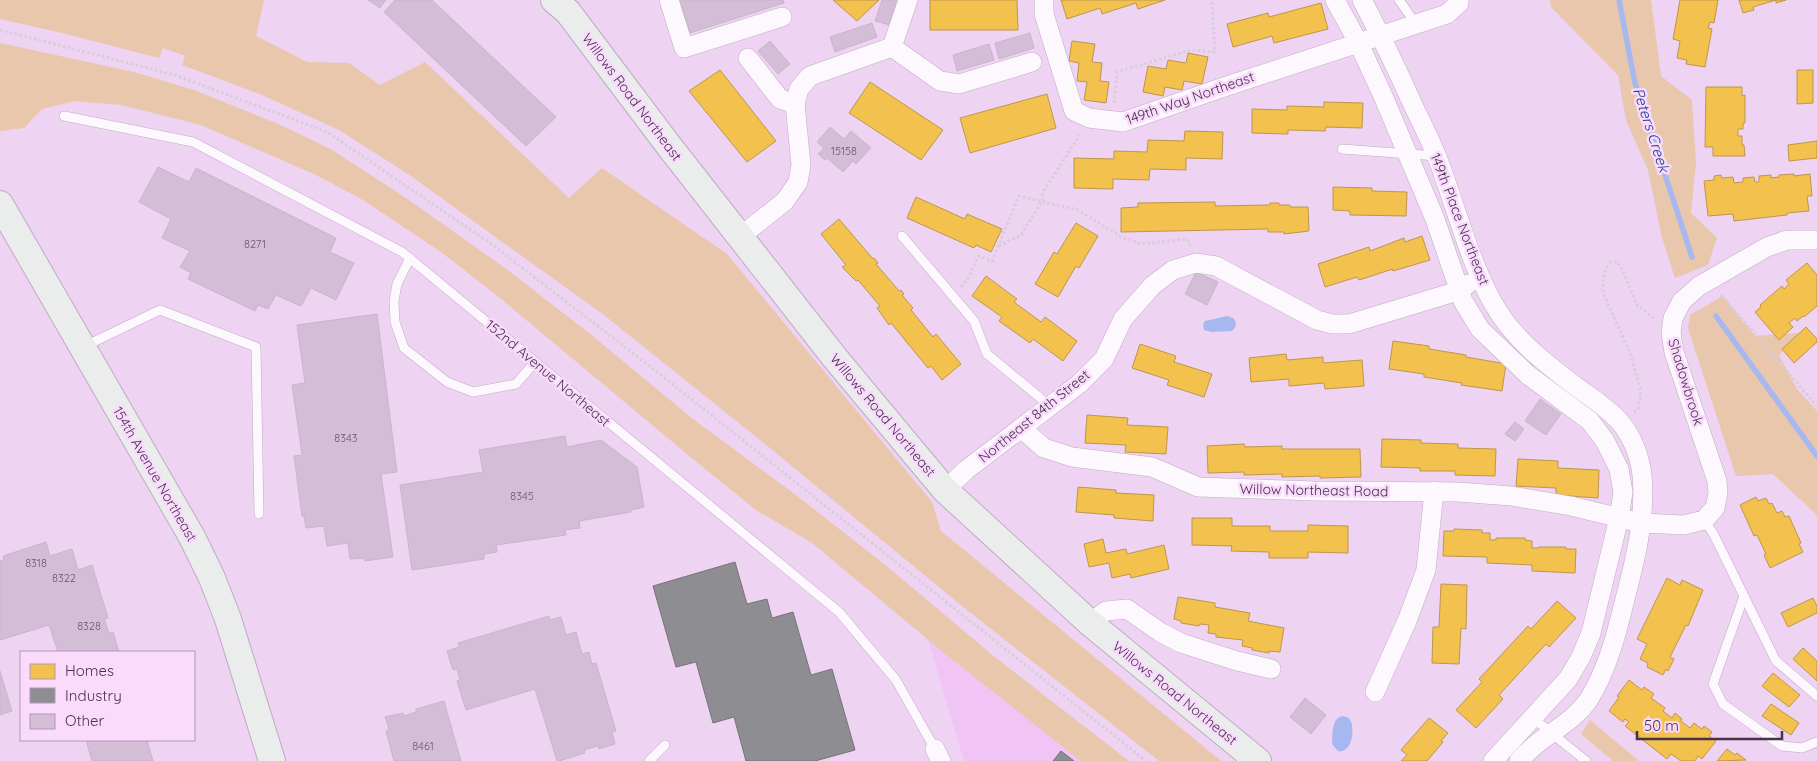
<svg xmlns="http://www.w3.org/2000/svg" width="1817" height="761" font-family="Quicksand,sans-serif">
	<style>
		.built { fill: #f0c5f5 }
		.green { fill: #e8c7ad }
		.water { fill: #a7b7ef }
		.homes { fill: #f2c14e; stroke: #be964c }
		.industry { fill: #8d8d92; stroke: #78727c }
		.lines { fill: none; stroke-linecap: round; stroke-linejoin: round }
		.stream { stroke: #a7b7ef; stroke-width: 5.5 }
		.building { fill: #d4bdd7; stroke: #cab5cd }
		.lane-casing { stroke: #c0abc3; stroke-width: 10 }
		.street-casing { stroke: #c0abc3; stroke-width: 20 }
		.secondary-casing { stroke: #c0abc3; stroke-width: 28 }
		.path { stroke: #d6ced8; stroke-width: 3; stroke-dasharray: 2.5 2.5; stroke-linecap: butt }
		.lane { stroke: #fcf8fd; stroke-width: 9 }
		.street { stroke: #fcf8fd; stroke-width: 19 }
		.secondary { stroke: #ebecec; stroke-width: 26 }
		.labels { text-anchor: middle; stroke-width: 5; stroke-linejoin: round; paint-order: stroke }
		.number-label { font-size: 11px; fill: #6c576f }
		.street-label { font-size: 14px; fill: #463249; stroke: #fadbfe }
		.water-label { font-size: 15px; font-style: italic; fill: #1e428f; stroke: #fadbfe }
	</style>
	<rect width="100%" height="100%" fill="#eed3f2"/>
	<polygon class="built" points="926,633 1091,761 964,761"/>
	<g class="green">
		<polygon points="0,0 264,0 256,36 307,62 349,63 380,85 425,62 569,198 602,168 727,254 932,502 941,531 1221,761 1159,761 962,606 765,444 604,315 408,174 339,130 262,95 182,65 185,56 163,48 159,58 62,33 0,19"/>
		<polygon points="1550,0 1651,0 1661,76 1692,100 1696,163 1691,213 1717,238 1708,265 1675,278 1662,238 1648,170 1626,120 1618,75 1551,7"/>
		<polygon points="0,43 134,72 194,90 283,126 332,150 403,196 505,268 589,333 693,419 796,495 889,568 996,658 1129,761 1081,761 950,658 812,543 756,510 699,464 500,298 441,252 363,200 316,175 201,125 121,105 74,101 42,109 24,128 0,131"/>
		<polygon points="1723,296 1755,336 1800,333 1779,355 1797,389 1817,411 1817,515 1773,474 1736,476 1688,328 1690,315"/>
		<polygon points="1590,720 1639,761 1613,761 1581,734"/>
	</g>
	<g class="water">
		<path d="M1227,316l6,2c4,4 4,8 -1,13l-21,1 -7,-2 -1,-6 2,-3z"/>
		<path d="M1343,716c4,1 5,1 7,4 5,6 3,34 -12,31l-6,-7c1,-10 -1,-26 11,-28z"/>
	</g>
	<g class="homes">
		<polygon points="833,0 879,0 857,21"/>
		<polygon points="930,0 1017,0 1018,30 930,30"/>
		<polygon points="1061,0 1165,0 1138,9 1136,3 1102,14 1100,8 1067,19"/>
		<polygon points="1680,0 1718,0 1714,23 1710,22 1708,28 1712,29 1705,67 1686,64 1687,60 1677,58 1680,41 1673,39"/>
		<polygon points="1739,0 1786,0 1776,3 1776,0 1753,7 1754,10 1743,13"/>
		<polygon points="1321,3 1328,29 1274,43 1272,36 1233,47 1227,24 1268,13 1269,17"/>
		<polygon points="1072,41 1095,44 1092,62 1102,63 1100,81 1109,82 1106,103 1084,100 1087,82 1077,81 1079,63 1069,61"/>
		<polygon points="1188,53 1208,57 1202,84 1184,81 1182,90 1165,87 1163,96 1143,92 1148,66 1166,69 1168,60 1186,63"/>
		<polygon points="720,70 776,141 747,162 689,91"/>
		<polygon points="1797,70 1813,70 1813,103 1797,104"/>
		<polygon points="870,82 943,130 921,160 849,113"/>
		<polygon points="1706,87 1742,87 1742,96 1745,95 1745,123 1743,123 1743,129 1738,129 1738,136 1742,136 1742,145 1744,145 1745,156 1713,156 1713,147 1705,147"/>
		<polygon points="1047,94 1056,128 970,153 960,118"/>
		<polygon points="1324,102 1363,103 1362,128 1326,127 1325,131 1288,130 1288,134 1252,133 1252,109 1287,110 1287,106 1324,107"/>
		<polygon points="1185,131 1223,132 1222,159 1186,158 1186,170 1150,169 1149,180 1113,179 1113,189 1074,188 1074,158 1114,159 1114,151 1147,152 1148,140 1184,141"/>
		<polygon points="1817,141 1817,158 1789,161 1788,145"/>
		<polygon points="1794,174 1794,176 1810,174 1812,196 1807,196 1809,211 1787,213 1787,215 1734,221 1733,214 1708,216 1704,181 1714,180 1714,176 1721,175 1722,178 1733,177 1734,183 1743,182 1743,178 1754,177 1755,182 1759,182 1759,176 1771,175 1771,178 1779,177 1779,175"/>
		<polygon points="1333,187 1372,188 1372,191 1407,192 1406,216 1350,215 1350,211 1333,210"/>
		<polygon points="916,197 965,219 967,214 1002,229 991,252 976,245 974,248 907,218"/>
		<polygon points="1215,202 1215,206 1270,205 1270,203 1279,203 1279,205 1290,205 1290,207 1308,207 1309,231 1284,234 1284,232 1268,232 1268,229 1121,232 1121,208 1138,207 1138,203"/>
		<polygon points="839,219 873,259 874,258 878,263 876,264 899,291 901,290 904,294 902,295 913,308 911,310 933,337 936,334 961,364 942,380 931,366 928,368 891,323 889,325 877,308 880,306 858,280 856,281 842,267 846,265 821,234"/>
		<polygon points="1076,223 1098,236 1079,268 1076,266 1058,297 1035,284 1054,252 1057,254"/>
		<polygon points="1422,236 1430,260 1393,271 1393,269 1359,280 1357,277 1325,287 1318,264 1369,247 1370,251 1404,238 1405,242"/>
		<polygon points="1807,263 1817,275 1817,306 1804,317 1803,316 1797,321 1795,318 1789,323 1793,327 1779,340 1755,312 1761,307 1760,305 1782,286 1784,289 1789,284 1786,280"/>
		<polygon points="986,276 1017,299 1014,302 1041,322 1045,317 1077,341 1063,361 1033,339 1030,343 999,321 1002,317 972,296"/>
		<polygon points="1806,327 1817,339 1817,342 1794,363 1782,349"/>
		<polygon points="1393,341 1429,346 1429,349 1466,355 1466,357 1506,364 1502,391 1461,385 1462,383 1424,377 1424,374 1389,369"/>
		<polygon points="1140,344 1176,356 1174,362 1212,374 1204,397 1167,385 1169,380 1132,368"/>
		<polygon points="1286,354 1287,360 1323,357 1323,363 1362,360 1364,386 1325,389 1324,383 1289,386 1289,379 1251,382 1249,358"/>
		<polygon points="1087,415 1128,418 1127,425 1168,427 1166,454 1125,452 1126,445 1085,443"/>
		<polygon points="1382,439 1421,440 1421,443 1458,444 1458,448 1496,449 1495,476 1455,475 1455,471 1420,471 1420,468 1381,467"/>
		<polygon points="1244,444 1245,447 1282,446 1282,449 1360,449 1361,477 1320,478 1320,476 1282,477 1282,474 1244,475 1244,472 1208,473 1207,446"/>
		<polygon points="1518,459 1558,461 1558,468 1599,470 1598,498 1556,495 1556,488 1516,486"/>
		<polygon points="1078,487 1116,490 1116,493 1154,495 1153,521 1114,518 1114,515 1076,512"/>
		<polygon points="1756,497 1758,501 1766,498 1769,504 1772,503 1777,513 1782,511 1785,517 1789,516 1801,543 1799,544 1803,552 1770,568 1764,555 1766,554 1757,535 1754,536 1740,505"/>
		<polygon points="1192,518 1232,518 1232,526 1270,526 1270,531 1308,531 1308,525 1348,526 1348,553 1308,552 1308,558 1269,558 1269,552 1231,551 1232,546 1192,545"/>
		<polygon points="1454,529 1482,530 1482,533 1490,533 1490,540 1496,540 1496,538 1525,538 1525,540 1532,541 1532,548 1538,548 1539,547 1566,547 1566,549 1576,549 1575,573 1532,571 1532,565 1487,563 1487,557 1443,556 1444,531 1454,531"/>
		<polygon points="1103,539 1106,553 1126,549 1127,554 1164,545 1169,569 1131,578 1130,574 1112,578 1109,563 1089,567 1084,544"/>
		<polygon points="1667,578 1680,585 1682,580 1703,590 1688,626 1686,625 1670,657 1674,659 1668,671 1666,669 1663,675 1647,667 1648,663 1640,659 1647,644 1637,639"/>
		<polygon points="1441,584 1467,585 1466,629 1461,628 1459,664 1432,663 1433,627 1439,627"/>
		<polygon points="1178,597 1215,603 1215,607 1250,613 1248,621 1284,628 1280,652 1269,651 1269,653 1252,650 1252,648 1242,646 1243,640 1216,637 1216,634 1208,633 1209,625 1200,624 1199,626 1181,623 1181,621 1174,619"/>
		<polygon points="1813,598 1817,606 1817,613 1788,627 1781,613"/>
		<polygon points="1557,601 1576,618 1549,647 1546,644 1499,695 1503,699 1476,728 1456,710 1482,682 1479,679 1528,626 1531,629"/>
		<polygon points="1803,648 1817,661 1817,681 1793,659"/>
		<polygon points="1773,673 1800,695 1789,707 1762,686"/>
		<polygon points="1629,680 1642,690 1644,687 1654,694 1651,698 1665,708 1663,711 1672,718 1675,713 1682,719 1681,721 1690,728 1694,723 1702,729 1704,726 1712,732 1709,736 1716,741 1702,759 1698,756 1695,761 1681,761 1671,754 1667,759 1625,726 1629,722 1625,719 1623,722 1609,711 1619,697 1617,696"/>
		<polygon points="1771,704 1799,723 1791,735 1762,716"/>
		<polygon points="1429,718 1448,733 1441,741 1443,742 1427,761 1401,761 1407,755 1401,750"/>
		<polygon points="1727,749 1735,755 1737,753 1746,760 1717,761"/>
	</g>
	<g class="industry">
		<polygon points="735,562 747,604 767,599 772,618 793,612 811,675 832,669 855,750 815,761 746,761 734,717 713,723 696,662 676,667 653,586"/>
		<polygon points="1061,751 1074,761 1053,761"/>
	</g>
	<g class="lines">
		<g class="stream">
			<polyline points="1619,0 1635,83 1692,257"/>
			<polyline points="1716,316 1817,456"/>
		</g>
	</g>
	<g class="building">
		<polygon points="368,0 386,0 380,8"/>
		<polygon points="395,0 432,0 556,117 526,146 384,12"/>
		<polygon points="679,0 783,0 784,3 690,33"/>
		<polygon points="882,0 898,0 890,25 875,21"/>
		<polygon points="872,23 877,37 835,52 830,37"/>
		<polygon points="1030,33 1034,48 999,59 995,43"/>
		<polygon points="770,41 790,64 778,74 758,51"/>
		<polygon points="989,44 994,60 957,71 953,55"/>
		<polygon points="830,127 844,139 851,131 871,148 856,164 853,161 843,172 827,158 825,160 818,154 824,148 817,142"/>
		<polygon points="158,167 189,182 196,168 336,238 330,252 354,263 336,300 311,288 301,306 276,295 268,309 258,305 255,311 188,279 191,273 180,267 190,251 162,238 171,219 139,202"/>
		<polygon points="1196,272 1218,282 1207,305 1185,294"/>
		<polygon points="377,314 397,472 381,474 393,557 365,561 364,558 350,559 348,543 327,546 324,526 306,528 304,516 302,516 294,456 302,455 292,385 305,383 297,325"/>
		<polygon points="1540,399 1561,414 1546,435 1525,421"/>
		<polygon points="1515,422 1524,429 1515,441 1505,434"/>
		<polygon points="565,436 567,447 601,440 637,467 644,507 631,510 631,512 579,521 580,528 565,530 566,535 496,545 497,552 484,554 484,559 412,570 400,485 483,472 479,450"/>
		<polygon points="46,542 50,556 72,549 78,570 92,565 108,618 104,619 109,633 113,632 119,652 58,652 49,625 0,640 0,561 4,560 3,556"/>
		<polygon points="549,616 550,620 561,617 566,635 576,632 582,654 589,652 592,664 596,663 616,731 612,732 615,744 599,749 598,746 584,750 585,753 559,761 557,761 535,689 466,710 457,681 460,680 457,669 453,670 447,651 459,647 458,643"/>
		<polygon points="0,671 12,711 0,715"/>
		<polygon points="1305,698 1326,715 1311,734 1290,717"/>
		<polygon points="444,701 461,761 394,761 386,731 389,729 385,717 403,713 404,716 416,712 416,709"/>
		<polygon points="86,740 147,740 153,761 92,761"/>
	</g>
	<g class="lines">
		<g class="lane-casing">
			<g id="lane">
				<polyline points="1399,0 1416,24"/>
				<polyline points="64,116 193,142 402,252 839,612 896,680 935,749"/>
				<polyline points="1342,149 1437,156"/>
				<polyline points="902,236 974,321 987,354 1050,406"/>
				<polyline points="410,258 397,284 394,301 395,322 404,348 447,382 473,392 516,384 535,362"/>
				<polyline points="85,346 160,310 256,347 259,514"/>
				<polyline points="1704,520 1713,533 1776,661 1817,696"/>
				<polyline points="1744,596 1713,684 1723,704 1782,746 1802,748 1817,742"/>
				<polyline points="1533,718 1586,761"/>
				<polyline points="649,761 665,745"/>
			</g>
		</g>
		<g class="street-casing">
			<g id="street">
				<polyline points="669,0 684,48 782,17"/>
				<polyline points="1044,0 1044,14 1074,111 1089,118 1123,122 1227,86 1447,14 1459,3 1459,0"/>
				<polyline points="1335,0 1358,42 1383,96 1435,219 1463,301 1480,329 1528,375 1590,421 1605,441 1619,469 1623,492 1619,518 1591,633 1581,657 1568,679 1493,761"/>
				<path d="M1362,0c18,34 35,69 51,105 8,17 17,34 24,52 19,49 31,101 56,146 20,36 53,61 85,85 14,10 31,21 42,34 12,14 20,34 22,53 4,43 -7,86 -18,128 -8,33 -17,67 -35,96 -18,27 -50,37 -70,62"/>
				<polyline points="892,47 940,81 959,84 1032,62"/>
				<polyline points="748,58 780,99 795,104"/>
				<polyline points="741,236 785,201 798,182 801,165 795,104 799,89 810,76 892,47 908,0"/>
				<polyline points="1021,428 1044,448 1072,457 1152,467 1198,487 1314,491 1458,492 1511,496 1571,506 1641,523 1684,525 1704,520 1715,508 1718,493 1717,481 1674,352 1671,333 1673,318 1682,301 1699,286 1767,247 1787,240 1817,240"/>
				<polyline points="945,490 966,470 1079,384 1104,359 1123,319 1153,285 1173,270 1196,263 1216,266 1317,320 1332,324 1349,324 1458,291 1468,284"/>
				<polyline points="1090,623 1106,611 1127,609 1160,632 1181,643 1237,661 1271,669"/>
				<polyline points="1375,692 1407,621 1426,570 1434,491"/>
				<polyline points="935,749 941,761"/>
			</g>
		</g>
		<g class="secondary-casing">
			<g id="secondary">
				<polyline points="554,0 568,12 669,146 835,358 945,490 1090,623 1258,761"/>
				<polyline points="0,204 192,537 212,578 228,619 272,761"/>
			</g>
		</g>
		<g class="path">
			<polyline points="0,30 175,75 327,132 490,243 647,364 1146,761"/>
			<polyline points="1114,103 1117,72 1191,50 1215,52 1212,0"/>
			<polyline points="999,246 1021,235 1042,201 1043,192 1080,135"/>
			<polyline points="961,287 969,277 978,256 992,261 1019,196 1078,210 1121,237 1141,244 1187,239 1190,246"/>
			<polyline points="1721,295 1817,406"/>
			<polyline points="1634,412 1638,410 1641,391 1630,353 1603,293 1603,280 1606,268 1611,262 1617,262 1622,269 1637,305 1654,318"/>
		</g>
		<use href="#lane" class="lane"/>
		<use href="#street" class="street"/>
		<use href="#secondary" class="secondary"/>
	</g>
	<g class="labels">
		<g class="number-label">
			<text x="844" y="155">15158</text>
			<text x="255" y="248">8271</text>
			<text x="346" y="442">8343</text>
			<text x="522" y="500">8345</text>
			<text x="36" y="567">8318</text>
			<text x="64" y="582">8322</text>
			<text x="89" y="630">8328</text>
			<text x="423" y="750">8461</text>
		</g>
		<g class="street-label">
			<text transform="translate(632 97) rotate(53)" y="5">Willows Road Northeast</text>
			<text transform="translate(1190 98) rotate(-19)" y="5">149th Way Northeast</text>
			<text transform="translate(1460 219) rotate(69)" y="5">149th Place Northeast</text>
			<text transform="translate(548 373) rotate(40)" y="5">152nd Avenue Northeast</text>
			<text transform="translate(1686 382) rotate(73)" y="5">Shadowbrook</text>
			<text transform="translate(883 415) rotate(50)" y="5">Willows Road Northeast</text>
			<text transform="translate(1034 416) rotate(-39)" y="5">Northeast 84th Street</text>
			<text transform="translate(155 474) rotate(60)" y="5">154th Avenue Northeast</text>
			<text transform="translate(1314 490) rotate(1)" y="5">Willow Northeast Road</text>
			<text transform="translate(1175 693) rotate(39)" y="5">Willows Road Northeast</text>
		</g>
		<g class="water-label">
			<text transform="translate(1651 130) rotate(72)" y="5">Peters Creek</text>
		</g>
	</g>
	<rect x="20" y="651" width="175" height="90" fill="#fadbfe" stroke="#b297b6"/>
	<rect x="30" y="664" width="25" height="15" fill="#f2c14e" stroke="#b297b6"/>
	<text x="65" y="676" font-size="15" fill="#463249">Homes</text>
	<rect x="30" y="688" width="25" height="15" fill="#8d8d92" stroke="#b297b6"/>
	<text x="65" y="701" font-size="15" fill="#463249">Industry</text>
	<rect x="30" y="714" width="25" height="15" fill="#d4bdd7" stroke="#b297b6"/>
	<text x="65" y="726" font-size="15" fill="#463249">Other</text>
	<path d="M1637 731v8h145v-8" fill="none" stroke="#463249" stroke-width="2.5"/>
	<text x="1644" y="731" font-size="15" fill="#463249" stroke="#fadbfe" stroke-width="4" paint-order="stroke">50 m</text>
</svg>
